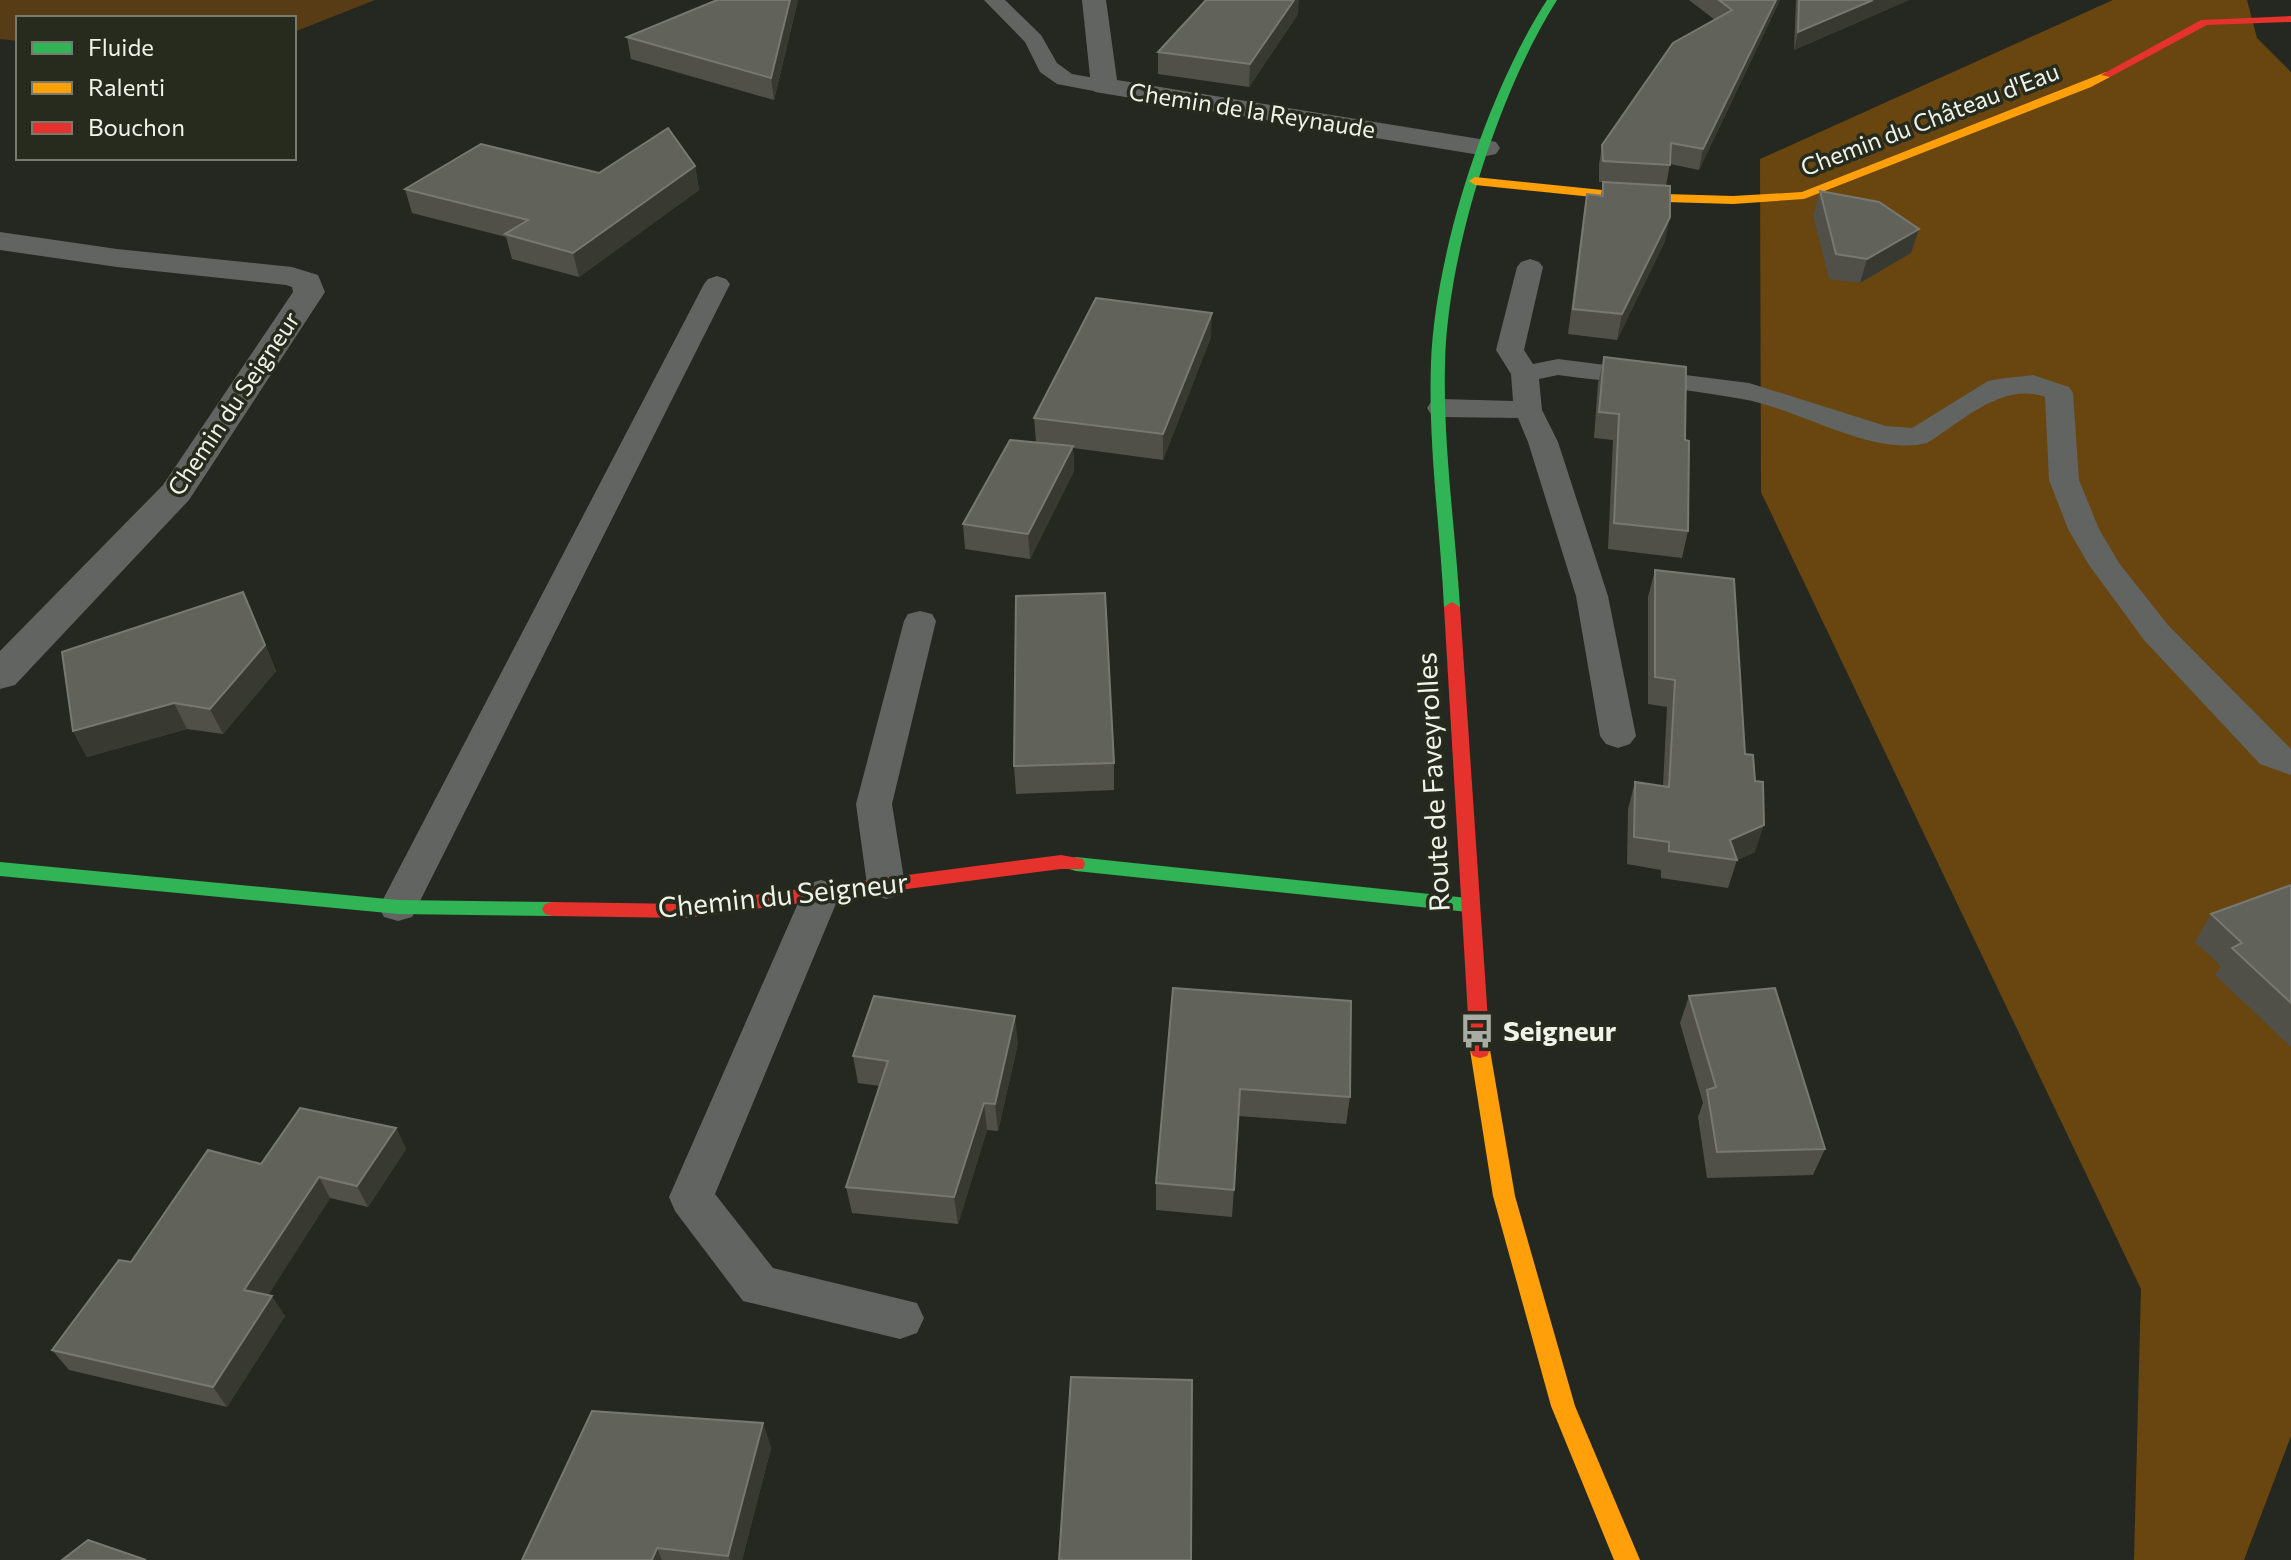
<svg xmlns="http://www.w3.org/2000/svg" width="2291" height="1560" font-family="Commissioner,sans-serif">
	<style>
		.green { fill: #573c15 }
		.forest { fill: #69460f }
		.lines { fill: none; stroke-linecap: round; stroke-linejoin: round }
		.lane { fill: #616461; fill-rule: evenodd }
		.street { fill: #616461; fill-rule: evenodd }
		.fast { fill: #30b455; fill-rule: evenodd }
		.slow { fill: #ff9f0a; fill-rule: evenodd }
		.jam { fill: #e5322d; fill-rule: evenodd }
		.wall { fill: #505049 }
		.shaded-wall { fill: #383931 }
		.building { fill: #61625a; stroke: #777871; stroke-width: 2 }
		.labels { text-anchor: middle; stroke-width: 7; stroke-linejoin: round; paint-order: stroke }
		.far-street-label { font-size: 24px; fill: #eff3e9; stroke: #262b1d }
		.street-label { font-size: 28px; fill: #eff3e9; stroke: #262b1d }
		.poi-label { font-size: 28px; font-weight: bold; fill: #eff3e9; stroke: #262b1d; text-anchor: start }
	</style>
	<rect width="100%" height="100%" fill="#252820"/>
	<polygon class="green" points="0,0 375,0 294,32 294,18 18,18 18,41 0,39"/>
	<polygon class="forest" points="2113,0 2247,0 2257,38 2291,72 2291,1436 2244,1560 2134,1560 2141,1289 1761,492 1760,159"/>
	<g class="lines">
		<g class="lane">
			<polygon points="984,0 1005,0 1041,35 1057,63 1072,74 1112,81 1115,86 1104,93 1057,84 1040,72 1025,42"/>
			<path d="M1530,259l9,3 4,5 -19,83 9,14 25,-5 191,24 137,43 26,2 76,-47 10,-2 35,-4 36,12 4,6 6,87 20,49 20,34 49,62 123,124v26l-31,-11 -116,-124 -55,-75 -21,-36 -19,-49 -4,-83c-42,-16 -84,25 -118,46 -56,14 -129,-35 -185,-44 -60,-11 -123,-16 -184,-24l-19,4 3,31 16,32 50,154 28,140 -6,8 -12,4 -12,-4 -6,-8 -24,-140 -48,-154 -10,-24 -77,-1 -10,-3 -4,-6 4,-6 10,-3 72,2 -2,-27 -15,-24 21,-83 4,-5z"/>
			<polygon points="717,276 726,279 730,284 417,907 412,917 398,921 384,917 379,907 704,284 708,279"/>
			<polygon points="920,611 932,614 936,621 892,804 905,885 899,895 886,899 873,895 867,885 856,804 904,621 908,614"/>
			<polygon points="821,880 835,884 840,894 715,1194 773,1268 917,1303 924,1318 917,1333 900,1339 743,1301 675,1211 669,1197 802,894 807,884"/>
		</g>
		<g class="street">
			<polygon points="1082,0 1106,0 1117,80 1486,140 1496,142 1500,148 1496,154 1486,156 1095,92 1091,86"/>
			<polygon points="0,232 117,249 292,267 318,275 325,292 189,500 15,685 0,689 0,651 163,485 293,292 292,287 286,285 117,267 0,250"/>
		</g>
		<g class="fast">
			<path d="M1547,0h10c-59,93 -110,254 -112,364 -2,81 10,162 15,243l-8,5 -8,-5c-4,-81 -16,-163 -13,-244 4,-111 56,-270 116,-363z"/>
			<polygon points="1076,857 1468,898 1475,900 1478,905 1475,910 1468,912 1076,871 1069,869 1067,864 1069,859"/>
			<polygon points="0,862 398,900 552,902 559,904 562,909 559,914 552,916 398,914 0,876"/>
		</g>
		<g class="slow">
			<polygon points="2106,72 2111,75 2110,77 2091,87 1804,199 1733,204 1632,201 1475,185 1469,181 1475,177 1632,193 1733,196 1802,192"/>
			<polygon points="1480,1042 1487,1044 1490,1050 1515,1196 1575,1406 1640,1560 1614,1560 1551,1406 1493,1196 1470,1050 1473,1044"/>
		</g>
		<g class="jam">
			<polygon points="2291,16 2291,22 2207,25 2110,77 2101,75 2201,20"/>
			<polygon points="1452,602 1460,607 1490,1050 1487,1056 1480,1058 1473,1056 1470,1050 1444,607"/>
			<polygon points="1061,855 1083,859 1085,864 1083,869 1061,869 685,918 552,916 545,914 542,909 545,904 552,902 685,904"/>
		</g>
	</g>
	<g class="wall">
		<polygon points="798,0 774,100 631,59 627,37"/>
		<polygon points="1689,0 1780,0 1699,170 1670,164 1666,186 1665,241 1617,340 1568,334 1583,218 1587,194 1601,196 1603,182 1599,182 1599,165 1602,145 1715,20"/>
		<polygon points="1796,0 1909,0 1794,50"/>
		<polygon points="1298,14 1249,87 1158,74 1158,52"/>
		<polygon points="695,166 699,190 579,277 512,259 506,237 412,213 405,189"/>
		<polygon points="1820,191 1911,253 1860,283 1829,279 1813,215"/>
		<polygon points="1211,337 1163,460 1073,448 1074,471 1030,559 965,549 963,524 1036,442 1034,418"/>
		<polygon points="1604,357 1685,440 1688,531 1682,558 1608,549 1613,440 1594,438 1598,383"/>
		<polygon points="1655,570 1745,754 1755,852 1737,860 1728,888 1661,878 1661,870 1627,864 1628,809 1635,782 1663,786 1667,707 1648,704 1648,597"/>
		<polygon points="254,617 276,671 223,734 187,729 87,757 73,731"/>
		<polygon points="1114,763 1114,790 1016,794 1014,766"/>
		<polygon points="2291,885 2291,1047 2215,975 2221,966 2195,942 2211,914"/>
		<polygon points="1173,988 1350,1097 1346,1124 1239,1116 1232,1217 1156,1210 1156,1183"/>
		<polygon points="1689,996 1825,1149 1813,1175 1707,1178 1698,1117 1703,1103 1680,1023"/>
		<polygon points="1018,1043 998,1131 987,1130 958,1224 852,1213 846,1187 880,1086 858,1083 853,1056"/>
		<polygon points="396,1128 406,1149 368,1207 330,1198 268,1295 285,1316 227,1407 69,1370 52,1350 131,1262"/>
		<polygon points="763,1423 771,1448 742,1560 522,1560"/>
	</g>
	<g class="shaded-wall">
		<polygon points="790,0 798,0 774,100 771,78"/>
		<polygon points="1294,0 1299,0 1298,14 1249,87 1250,64"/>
		<polygon points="1776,0 1780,0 1699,170 1703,149"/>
		<polygon points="1873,0 1909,0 1794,50 1798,32"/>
		<polygon points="695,166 699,190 579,277 573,253"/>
		<polygon points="1670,217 1665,241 1617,340 1622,314"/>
		<polygon points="1919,229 1911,253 1860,283 1867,259"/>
		<polygon points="1212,313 1211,337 1163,460 1163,434"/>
		<polygon points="1073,446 1074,471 1030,559 1028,534"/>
		<polygon points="243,592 276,671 223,734 210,709"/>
		<polygon points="174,703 187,729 87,757 73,731"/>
		<polygon points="1764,825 1755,852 1737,860 1730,840"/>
		<polygon points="1015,1016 1018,1043 998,1131 995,1104"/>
		<polygon points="984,1103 987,1130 958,1224 954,1197"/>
		<polygon points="396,1128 406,1149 368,1207 357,1186"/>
		<polygon points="319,1177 330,1198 258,1311 244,1290"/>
		<polygon points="272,1296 285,1316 227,1407 213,1387"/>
		<polygon points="763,1423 771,1448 742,1560 730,1560 728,1556"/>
		<polygon points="657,1548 662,1560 652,1560"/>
	</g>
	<g class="building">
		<polygon points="717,0 790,0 771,78 627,37"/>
		<polygon points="1206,0 1294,0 1250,64 1158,52"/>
		<polygon points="1719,0 1776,0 1703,149 1671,143 1670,165 1603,161 1602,145 1673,43 1732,10"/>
		<polygon points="1799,0 1873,0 1798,32"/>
		<polygon points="668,128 695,166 573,253 505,234 528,220 405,189 481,144 599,173"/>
		<polygon points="1603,182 1670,186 1670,217 1622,314 1573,309 1587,194 1603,196"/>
		<polygon points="1820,191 1879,202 1919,229 1867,259 1836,254"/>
		<polygon points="1096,298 1212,313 1163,434 1034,418"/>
		<polygon points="1604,357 1686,367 1685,440 1689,441 1688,531 1614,523 1619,414 1599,412"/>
		<polygon points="1010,440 1073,446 1028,534 963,524"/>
		<polygon points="1655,570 1734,579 1745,754 1753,755 1755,781 1763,782 1764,825 1730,840 1737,860 1669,851 1669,842 1634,837 1635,782 1669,787 1675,680 1655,677"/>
		<polygon points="243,592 265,645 210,709 174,703 73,731 62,652"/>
		<polygon points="1105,593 1114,763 1014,766 1016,596"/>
		<polygon points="2291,885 2291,1003 2232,948 2242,943 2211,914"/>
		<polygon points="1173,988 1351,1001 1350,1097 1240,1089 1234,1190 1156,1183"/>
		<polygon points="1775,988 1825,1149 1717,1152 1707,1090 1716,1087 1689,996"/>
		<polygon points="874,996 1015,1016 995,1104 984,1103 954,1197 846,1187 888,1061 853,1056"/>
		<polygon points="300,1108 396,1128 357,1186 319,1177 244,1290 272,1296 213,1387 52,1350 119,1260 131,1262 208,1150 261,1164"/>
		<polygon points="1071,1377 1192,1380 1191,1560 1059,1560"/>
		<polygon points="592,1411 763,1423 728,1556 657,1548 652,1560 522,1560"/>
		<polygon points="88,1540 146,1560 62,1560"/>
	</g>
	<defs>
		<g id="bus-bare" transform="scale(2.76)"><path d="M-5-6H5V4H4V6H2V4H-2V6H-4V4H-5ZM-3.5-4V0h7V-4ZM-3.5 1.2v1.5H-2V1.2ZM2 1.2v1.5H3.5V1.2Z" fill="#a8aca3" stroke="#262b1d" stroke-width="2.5" paint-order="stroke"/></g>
	</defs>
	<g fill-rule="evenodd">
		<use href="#bus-bare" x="1477" y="1031"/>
	</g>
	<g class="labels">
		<g class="far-street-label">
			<text transform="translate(1252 111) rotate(9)" y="8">Chemin de la Reynaude</text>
			<text transform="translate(1930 120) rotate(-21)" y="8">Chemin du Château d'Eau</text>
			<text transform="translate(234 404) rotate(-56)" y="8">Chemin du Seigneur</text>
		</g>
		<g class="street-label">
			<text transform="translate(1433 782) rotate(-93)" y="10">Route de Faveyrolles</text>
			<text transform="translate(783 895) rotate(-6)" y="10">Chemin du Seigneur</text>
		</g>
		<g class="poi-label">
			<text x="1503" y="1041">Seigneur</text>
		</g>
	</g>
	<rect x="16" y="16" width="280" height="144" fill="#262b1d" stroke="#767b6f" stroke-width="2"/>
	<rect x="32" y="42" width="40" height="12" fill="#30b455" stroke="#767b6f" stroke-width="2"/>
	<text x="88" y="56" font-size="24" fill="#eff3e9">Fluide</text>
	<rect x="32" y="82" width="40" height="12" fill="#ff9f0a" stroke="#767b6f" stroke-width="2"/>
	<text x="88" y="96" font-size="24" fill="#eff3e9">Ralenti</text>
	<rect x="32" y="122" width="40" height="12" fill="#e5322d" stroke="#767b6f" stroke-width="2"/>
	<text x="88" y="136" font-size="24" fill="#eff3e9">Bouchon</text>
</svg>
